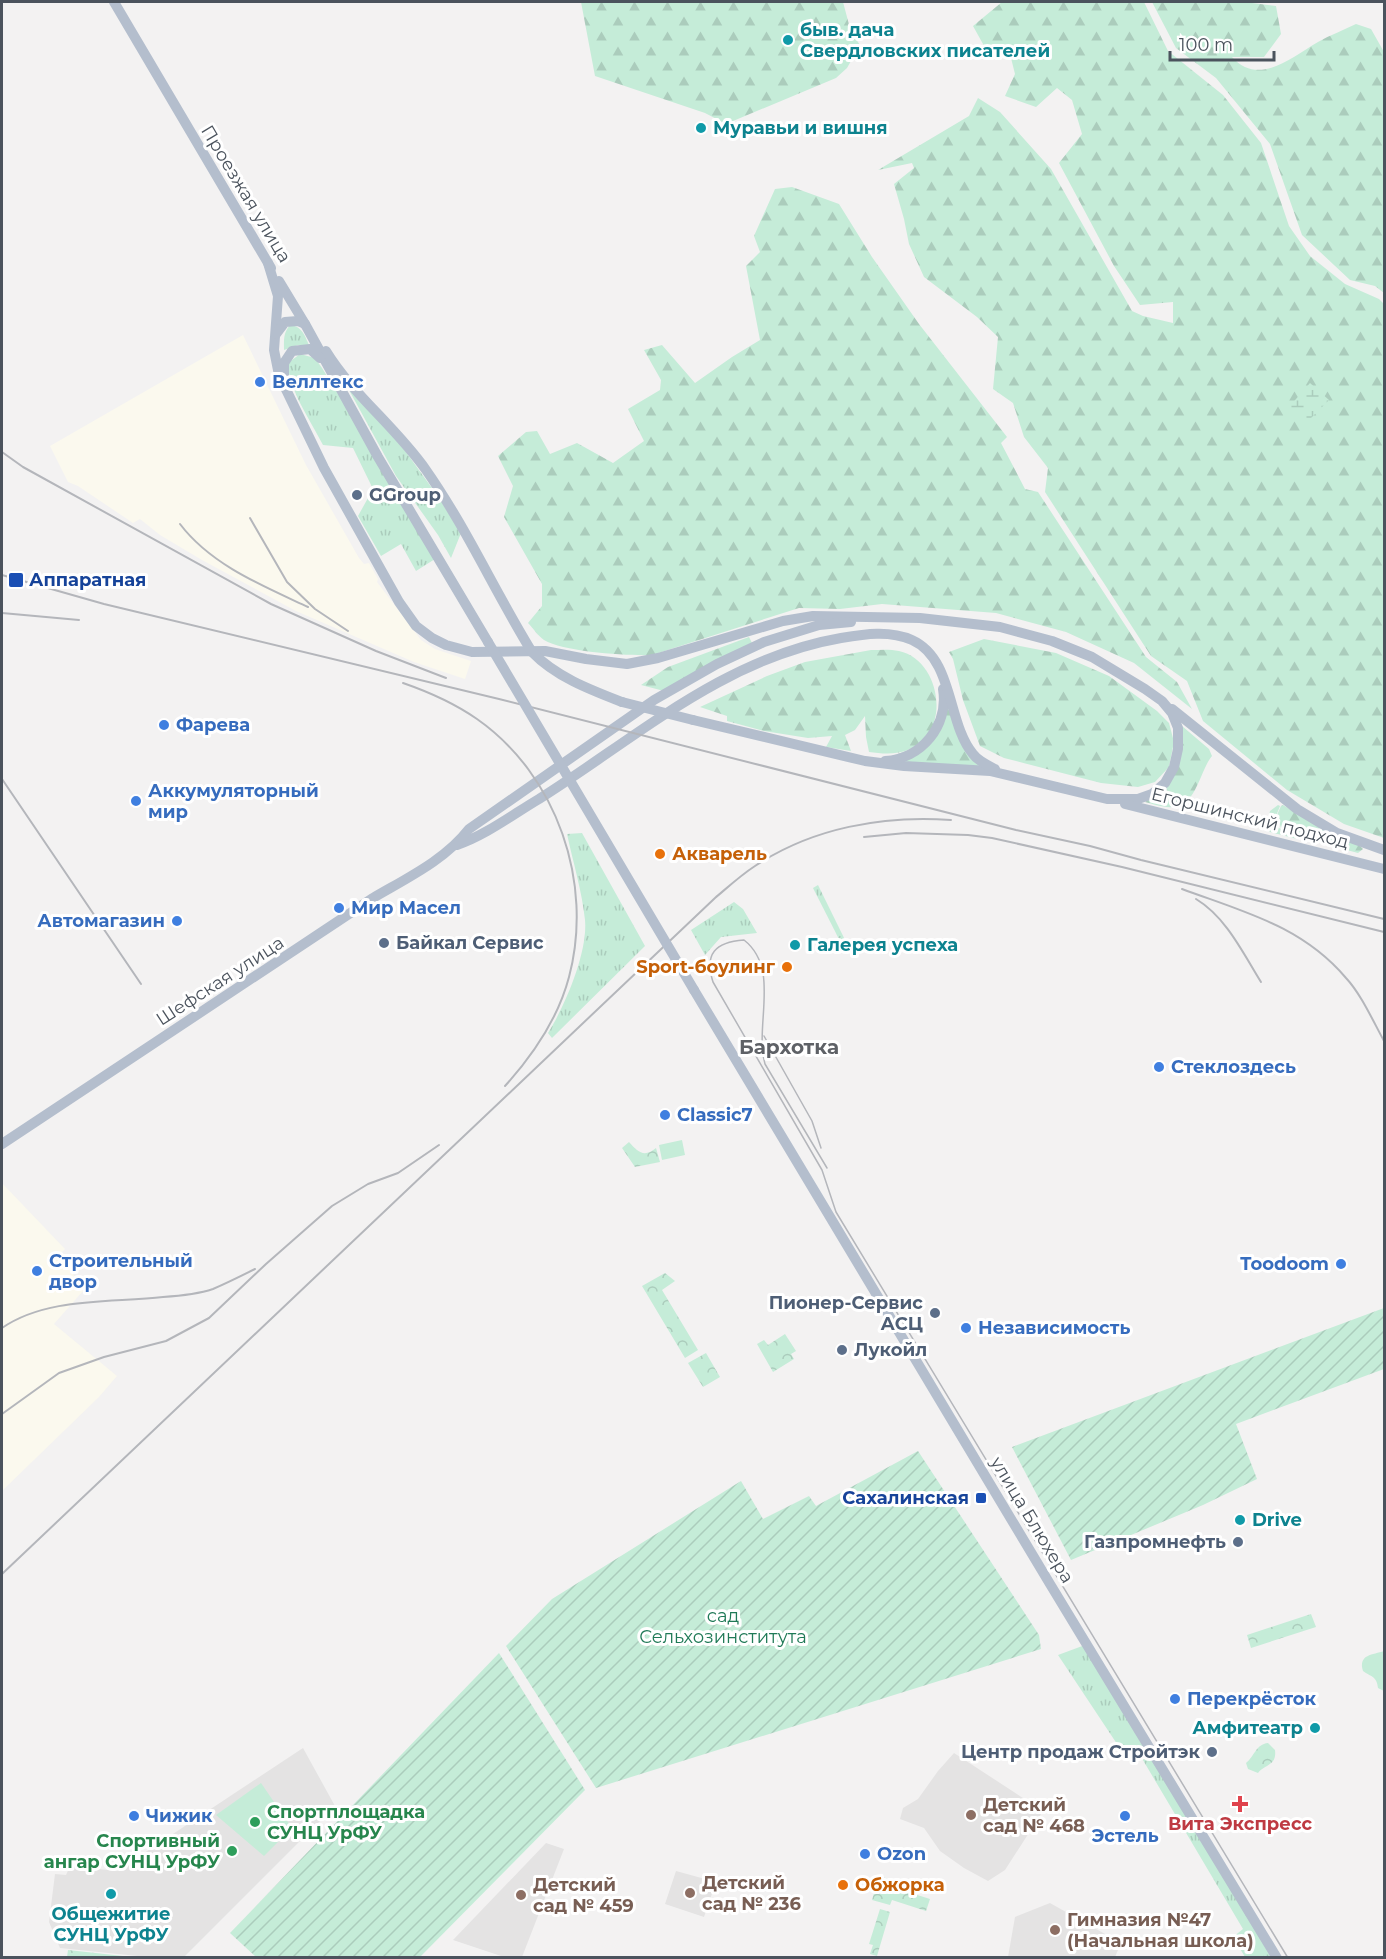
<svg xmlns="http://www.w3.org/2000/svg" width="1386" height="1959" font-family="Montserrat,sans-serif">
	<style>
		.commercial { fill: #fbf9ee }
		.education { fill: #e4e3e3 }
		.grass { fill: url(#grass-tufts) }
		.forest { fill: url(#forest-firs) }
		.wetland { fill: url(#wetland-marsh) }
		.park { fill: url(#park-crowns) }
		.garden { fill: url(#garden-furrows) }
		.pitch { fill: #c5ecd8 }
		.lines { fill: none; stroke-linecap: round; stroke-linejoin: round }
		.major { stroke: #b4becd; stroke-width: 10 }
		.tram { stroke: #b4b6bb; stroke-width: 1.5 }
		.rail { stroke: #b4b6bb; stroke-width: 2 }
		.major-bridge { stroke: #b4becd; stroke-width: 10 }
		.culture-dot { fill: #0f9aa8; stroke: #fff; stroke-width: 2 }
		.shop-dot { fill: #3f7fe0; stroke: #fff; stroke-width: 2 }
		.service-dot { fill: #5c6f8a; stroke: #fff; stroke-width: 2 }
		.transit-dot { fill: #1a4fb4; stroke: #fff; stroke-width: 2 }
		.food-dot { fill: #e8710a; stroke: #fff; stroke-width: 2 }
		.health-dot { fill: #e0444e; stroke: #fff; stroke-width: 2 }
		.education-dot { fill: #8d6e63; stroke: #fff; stroke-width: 2 }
		.leisure-dot { fill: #2e9e5b; stroke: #fff; stroke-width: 2 }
		.labels { text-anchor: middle; stroke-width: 6; stroke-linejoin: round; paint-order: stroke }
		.culture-label { font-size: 18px; font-weight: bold; fill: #0d838f; stroke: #fff; text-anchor: start }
		.street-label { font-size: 18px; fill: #4b535d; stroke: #fff }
		.shop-label { font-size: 18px; font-weight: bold; fill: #366cbe; stroke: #fff; text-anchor: start }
		.service-label { font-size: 18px; font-weight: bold; fill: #4e5e75; stroke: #fff; text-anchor: start }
		.transit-label { font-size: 18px; font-weight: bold; fill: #164399; stroke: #fff; text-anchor: start }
		.food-label { font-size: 18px; font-weight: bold; fill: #c56008; stroke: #fff; text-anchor: start }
		.park-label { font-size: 18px; fill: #207a57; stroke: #fff }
		.education-label { font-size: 18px; font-weight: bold; fill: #785e54; stroke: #fff; text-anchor: start }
		.leisure-label { font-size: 18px; font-weight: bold; fill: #27864d; stroke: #fff; text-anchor: start }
		.health-label { font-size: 18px; font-weight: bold; fill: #be3a42; stroke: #fff }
		.neighbourhood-label { font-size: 20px; font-weight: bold; fill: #5e6166; stroke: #fff }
	</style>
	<defs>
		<pattern id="grass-tufts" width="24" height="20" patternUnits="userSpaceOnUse" patternTransform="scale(1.5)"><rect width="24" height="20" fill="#c5ecd8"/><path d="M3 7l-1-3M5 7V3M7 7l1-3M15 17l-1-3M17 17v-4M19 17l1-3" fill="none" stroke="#abccbc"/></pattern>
		<pattern id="forest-firs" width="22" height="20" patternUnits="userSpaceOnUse" patternTransform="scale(1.5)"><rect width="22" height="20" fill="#c5ecd8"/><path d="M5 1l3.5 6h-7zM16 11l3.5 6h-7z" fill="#abccbc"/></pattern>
		<pattern id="wetland-marsh" width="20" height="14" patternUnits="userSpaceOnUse" patternTransform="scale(1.5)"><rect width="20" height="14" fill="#c5ecd8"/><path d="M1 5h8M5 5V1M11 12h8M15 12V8" fill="none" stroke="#abccbc"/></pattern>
		<pattern id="park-crowns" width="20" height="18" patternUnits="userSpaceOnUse" patternTransform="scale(1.5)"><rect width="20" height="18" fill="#c5ecd8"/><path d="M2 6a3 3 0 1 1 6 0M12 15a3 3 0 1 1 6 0" fill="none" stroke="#abccbc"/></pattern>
		<pattern id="garden-furrows" width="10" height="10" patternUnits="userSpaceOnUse" patternTransform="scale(1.5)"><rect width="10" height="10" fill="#c5ecd8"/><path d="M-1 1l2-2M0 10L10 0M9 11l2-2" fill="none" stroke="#abccbc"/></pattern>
	</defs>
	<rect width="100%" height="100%" fill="#f3f2f2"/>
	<g class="commercial">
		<polygon points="243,335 306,465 359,558 364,564 369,563 378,579 377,582 421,640 435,649 471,661 465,679 414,662 296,611 202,560 160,535 140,519 133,523 78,486 68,482 50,446"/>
		<polygon points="2,1183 65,1249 61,1253 83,1291 54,1324 117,1376 99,1397 2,1491"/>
	</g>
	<g class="education">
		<polygon points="303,1748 335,1806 184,1957 147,1957 60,1948 49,1922 55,1874 66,1875 70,1866 117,1871"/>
		<polygon points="954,1753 1043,1811 1005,1870 988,1881 964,1868 940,1851 924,1828 900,1819 903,1808 918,1799 938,1771"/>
		<polygon points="546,1843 564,1849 522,1957 504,1957 453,1940"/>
		<polygon points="676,1871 716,1882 704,1917 665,1904"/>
		<polygon points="1050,1903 1121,1943 1115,1957 1008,1957 1015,1917"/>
	</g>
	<g class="grass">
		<path d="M290,325c12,1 15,11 19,20h-11l-14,5c0,-10 -1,-17 6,-25z"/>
		<path d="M300,354l15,4 7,10 64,102 49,89 -19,12 -15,-27 -20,12 -23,-40 15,-27 -20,-41 -30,-3c-12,-24 -35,-56 -35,-82z"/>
		<polygon points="349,390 398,441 437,495 461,533 451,558 438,535 396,476"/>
		<polygon points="1278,805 1280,806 1276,816 1279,828 1296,837 1297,839 1270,832 1266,827 1270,811"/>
		<path d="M582,833l63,113 -93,92 -4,-5c17,-27 40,-81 37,-113 -3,-29 -12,-58 -18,-86z"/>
		<polygon points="818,885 849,948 848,951 844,949 813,888"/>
		<polygon points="734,902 743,909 757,933 721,937 705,955 691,930"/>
		<polygon points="1085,1645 1272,1957 1245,1957 1233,1937 1243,1929 1137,1750 1123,1753 1058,1655"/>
	</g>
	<g class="forest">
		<polygon points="581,2 843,2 851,32 860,45 847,68 836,78 726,124 705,113 595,76"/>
		<polygon points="1002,2 1144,2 1168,51 1223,95 1261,143 1289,226 1310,256 1345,284 1379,299 1384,304 1384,838 1344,824 1287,790 1203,721 1187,681 1151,656 1045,492 1048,468 1024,437 1013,403 993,389 998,337 977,317 924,277 909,244 904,219 894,184 914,168 912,163 878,170 969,116 978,98 1000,112 1051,169 1132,311 1143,316 1173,323 1173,302 1140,305 1114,266 1059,163 1082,134 1072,100 1057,88 1036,107 1005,96 1015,74 1009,50 986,55 983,44 973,26"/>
		<path d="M1152,2h92l32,4 5,28 -17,23h-32c27,30 60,0 86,-15 12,-7 26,-12 38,-18l15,5 13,23v241l-9,-7 -25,-6 -48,-45 -32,-91 -54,-66 -40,-30z"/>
		<path d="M792,187l47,17 33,53 47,67 88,113 -6,6 24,46 13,3 108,165 31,25 15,27 -58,-46 -68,-31 -70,-19 -114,-9 -42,5 -41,-1 -147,47c-24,1 -88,-3 -108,-15 -6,-4 -11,-12 -16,-17l14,-17v-22l-38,-67 9,-31 -15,-30 28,-24 11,-1 13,23 27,-11 36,20 31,-22 -16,-32 32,-19 1,-10 -17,-30 18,-5 33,38 37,-26 28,-17 -14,-74 14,-14 -6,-16 21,-47z"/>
		<polygon points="749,637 753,645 664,691 641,685 668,667"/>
		<polygon points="984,639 1056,653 1109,676 1157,711 1169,723 1174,742 1169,767 1155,782 1138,787 1101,783 1004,758 980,746 963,700 953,659 949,652"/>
		<path d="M871,650c9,0 19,-1 28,1 42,9 53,81 11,98 -13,6 -27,5 -41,3l-3,-15 -1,-21 -10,14 -10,5 6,16 -25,-4 6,-11 -24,2 -44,-7 -37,-10v-5l-27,-9 67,-31 38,-14z"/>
		<polygon points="944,701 965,741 995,769 877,761 924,745"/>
		<path d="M1182,726l27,23 3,7c-12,14 -16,51 -39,51 -9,1 -20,-3 -28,-5l19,-13z"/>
		<polygon points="1283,805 1309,821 1359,845 1363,849 1358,853 1298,837 1281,828 1277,815 1281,806"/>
	</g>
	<polygon class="wetland" points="1310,383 1329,400 1306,423 1289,407"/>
	<g class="park">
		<path d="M629,1142c9,10 15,16 27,6l4,14 -25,5 -13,-19z"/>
		<polygon points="665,1273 675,1281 662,1290 698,1350 685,1358 642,1286"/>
		<polygon points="785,1334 796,1351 791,1354 794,1359 773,1372 757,1344 764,1340 768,1345"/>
		<polygon points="706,1353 720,1377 703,1387 688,1363"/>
		<polygon points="1311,1614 1316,1627 1251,1648 1247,1635"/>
		<path d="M1268,1743l7,7c2,16 -10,14 -17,23l-10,-4 -2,-6c8,-6 10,-19 22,-20z"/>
		<polygon points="879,1876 898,1882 911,1893 930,1899 926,1911 892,1900 890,1905 872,1900"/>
		<polygon points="880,1909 890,1912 877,1956 870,1954 873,1945 869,1944"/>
		<polygon points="68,1950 132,1957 67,1957"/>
	</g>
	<g class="garden">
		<polygon points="1384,1308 1384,1369 1236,1424 1257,1479 1203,1505 1071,1560 1012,1447"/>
		<polygon points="918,1451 1039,1635 1041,1649 596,1788 506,1646 552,1599 741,1481 763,1519 809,1496 816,1506"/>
		<polygon points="499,1653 585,1790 420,1957 256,1957 230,1933"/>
	</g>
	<g class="pitch">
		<polygon points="682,1140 685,1155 662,1160 659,1145"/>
		<path d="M1384,1651v40l-6,-3c-1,-12 -7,-11 -15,-17 -5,-17 10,-16 21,-20z"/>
		<polygon points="261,1783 292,1828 264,1856 216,1815"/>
	</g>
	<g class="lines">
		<g class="major">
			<polyline points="114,2 271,268"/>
			<polyline points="268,263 278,296 274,350 279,375 324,468 399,602 416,626 432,638 446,645 472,652 545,651 586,659 627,664 658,658 783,621 813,616 920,618 1000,627 1052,641 1092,657 1145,689 1162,701 1172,713 1178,728 1178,749 1174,767 1165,783 1152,794 1138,799 1107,799 990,771 904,766 865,761 693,720"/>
			<polyline points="279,281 305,324 378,457 488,642"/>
			<polyline points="276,334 285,322 298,321 305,324"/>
			<path d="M326,351c27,44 70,76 100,119 40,57 69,122 106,182 24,25 59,38 90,50"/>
			<polyline points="284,379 284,363 292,351 310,349 320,358"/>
			<polyline points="1172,709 1297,809 1337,833 1384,850"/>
			<path d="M885,761c36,-2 64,-35 58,-72"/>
			<polyline points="1125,804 1384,869"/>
			<path d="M457,845c29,-10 55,-30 82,-46 97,-61 185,-141 302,-161 24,-4 48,-8 71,2 42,19 35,83 61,114 5,7 14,11 22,15"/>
			<polyline points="694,990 1050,1584 1277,1958"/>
			<path d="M2,1144l371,-246c34,-20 72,-38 96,-69l185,-129 63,-36 47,-22 55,-17 32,-3"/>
		</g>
		<g class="tram">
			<polyline points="764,1036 812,1121 821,1148"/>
			<path d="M827,1168l-62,-104c-11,-39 16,-95 -21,-124 -29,2 -40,14 -31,42l109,188 14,42 452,746"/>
		</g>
		<g class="rail">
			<polyline points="2,452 23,467 271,604 376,651 446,678"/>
			<polyline points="250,518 287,582 315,609 348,631"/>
			<path d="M180,524c31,41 83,62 128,83"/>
			<polyline points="2,575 104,604 499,699 1016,830 1090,846 1141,860 1384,919"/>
			<polyline points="2,613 79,620"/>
			<path d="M403,683c26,9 51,20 74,36 80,56 117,164 92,258 -11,42 -35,77 -64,109"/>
			<polyline points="2,779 141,984"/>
			<polyline points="864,837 906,833 968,835 992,838 1122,867 1384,932"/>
			<path d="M1182,889c62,23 120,37 164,89 15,16 27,43 38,63"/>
			<path d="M1196,899c30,18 47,54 65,83"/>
			<path d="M2,1328c45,-31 108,-25 161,-31 15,-1 35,-3 50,-8 14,-6 28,-13 42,-20"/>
			<polyline points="2,1414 59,1373 104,1357 166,1341 209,1318 266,1264 332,1206 368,1184 398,1173 439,1145"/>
			<path d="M2,1574l713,-676c13,-11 26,-23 40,-32 57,-38 128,-51 196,-46"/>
		</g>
		<g class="major-bridge">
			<polyline points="488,642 694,990"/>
			<polyline points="622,702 693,720"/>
		</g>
	</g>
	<g class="culture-dot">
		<circle cx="788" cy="40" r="6"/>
		<circle cx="701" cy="128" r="6"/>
		<circle cx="795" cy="945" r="6"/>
		<circle cx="1240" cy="1520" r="6"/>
		<circle cx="1315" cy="1728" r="6"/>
		<circle cx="111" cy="1894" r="6"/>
	</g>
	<g class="shop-dot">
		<circle cx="260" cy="382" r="6"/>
		<circle cx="164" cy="725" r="6"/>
		<circle cx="136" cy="801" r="6"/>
		<circle cx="339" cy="908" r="6"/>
		<circle cx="177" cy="921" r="6"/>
		<circle cx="1159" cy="1067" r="6"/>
		<circle cx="665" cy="1115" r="6"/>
		<circle cx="1341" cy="1264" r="6"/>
		<circle cx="37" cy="1271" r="6"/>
		<circle cx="966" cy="1328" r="6"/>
		<circle cx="1175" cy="1699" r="6"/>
		<circle cx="134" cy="1816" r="6"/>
		<circle cx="1125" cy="1816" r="6"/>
		<circle cx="865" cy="1854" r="6"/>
	</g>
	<g class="service-dot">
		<circle cx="357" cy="495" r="6"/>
		<circle cx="384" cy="943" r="6"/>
		<circle cx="935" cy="1313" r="6"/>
		<circle cx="842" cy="1350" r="6"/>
		<circle cx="1238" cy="1542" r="6"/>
		<circle cx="1212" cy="1752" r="6"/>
	</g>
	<g class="transit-dot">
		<rect x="8" y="572" width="16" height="16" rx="3"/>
		<rect x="975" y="1492" width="12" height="12" rx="3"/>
	</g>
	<g class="food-dot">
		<circle cx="660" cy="854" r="6"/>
		<circle cx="787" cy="967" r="6"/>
		<circle cx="843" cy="1885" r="6"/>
	</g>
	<path class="health-dot" d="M1237 1795h6v6h6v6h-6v6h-6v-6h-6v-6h6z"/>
	<g class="education-dot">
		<circle cx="971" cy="1815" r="6"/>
		<circle cx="690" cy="1893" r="6"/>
		<circle cx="521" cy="1895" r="6"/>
		<circle cx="1055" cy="1930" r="6"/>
	</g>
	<g class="leisure-dot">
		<circle cx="255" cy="1822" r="6"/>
		<circle cx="232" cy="1851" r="6"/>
	</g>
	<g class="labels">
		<g class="culture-label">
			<text x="800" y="36">быв. дача<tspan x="800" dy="21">Свердловских писателей</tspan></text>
			<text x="713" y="134">Муравьи и вишня</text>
			<text x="807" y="951">Галерея успеха</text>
			<text x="1252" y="1526">Drive</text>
			<text x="1303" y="1734" text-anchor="end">Амфитеатр</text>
			<text x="111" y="1920" text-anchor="middle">Общежитие<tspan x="111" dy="21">СУНЦ УрФУ</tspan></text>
		</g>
		<g class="street-label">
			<text transform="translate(246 194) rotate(59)" y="6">Проезжая улица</text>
			<text transform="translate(1250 818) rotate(14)" y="6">Егоршинский подход</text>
			<text transform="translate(220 981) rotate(-33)" y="6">Шефская улица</text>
			<text transform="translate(1032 1520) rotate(59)" y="6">улица Блюхера</text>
		</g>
		<g class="shop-label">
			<text x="272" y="388">Веллтекс</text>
			<text x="176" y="731">Фарева</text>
			<text x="148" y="797">Аккумуляторный<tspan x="148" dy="21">мир</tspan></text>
			<text x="351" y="914">Мир Масел</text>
			<text x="165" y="927" text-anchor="end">Автомагазин</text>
			<text x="1171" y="1073">Стеклоздесь</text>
			<text x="677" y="1121">Classic7</text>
			<text x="49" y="1267">Строительный<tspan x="49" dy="21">двор</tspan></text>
			<text x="1329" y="1270" text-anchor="end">Toodoom</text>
			<text x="978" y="1334">Независимость</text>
			<text x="1187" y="1705">Перекрёсток</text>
			<text x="146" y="1822">Чижик</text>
			<text x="1125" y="1842" text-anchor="middle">Эстель</text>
			<text x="877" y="1860">Ozon</text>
		</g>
		<g class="service-label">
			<text x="369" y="501">GGroup</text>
			<text x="396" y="949">Байкал Сервис</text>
			<text x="923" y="1309" text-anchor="end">Пионер-Сервис<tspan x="923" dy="21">АСЦ</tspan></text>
			<text x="854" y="1356">Лукойл</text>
			<text x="1226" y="1548" text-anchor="end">Газпромнефть</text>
			<text x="1200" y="1758" text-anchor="end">Центр продаж Стройтэк</text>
		</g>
		<g class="transit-label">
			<text x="29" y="586">Аппаратная</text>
			<text x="969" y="1504" text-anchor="end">Сахалинская</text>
		</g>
		<g class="food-label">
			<text x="672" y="860">Акварель</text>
			<text x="775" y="973" text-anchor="end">Sport-боулинг</text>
			<text x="855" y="1891">Обжорка</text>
		</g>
		<g class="park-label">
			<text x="723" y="1622">сад<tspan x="723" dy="21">Сельхозинститута</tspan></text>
		</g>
		<g class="education-label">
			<text x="983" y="1811">Детский<tspan x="983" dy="21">сад № 468</tspan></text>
			<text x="702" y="1889">Детский<tspan x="702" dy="21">сад № 236</tspan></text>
			<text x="533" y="1891">Детский<tspan x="533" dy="21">сад № 459</tspan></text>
			<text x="1067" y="1926">Гимназия №47<tspan x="1067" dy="21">(Начальная школа)</tspan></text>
		</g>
		<g class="leisure-label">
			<text x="267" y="1818">Спортплощадка<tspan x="267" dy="21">СУНЦ УрФУ</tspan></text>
			<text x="220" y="1847" text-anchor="end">Спортивный<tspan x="220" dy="21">ангар СУНЦ УрФУ</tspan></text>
		</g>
		<g class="health-label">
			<text x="1240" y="1830">Вита Экспресс</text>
		</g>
		<g class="neighbourhood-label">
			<text x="789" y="1054">Бархотка</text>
		</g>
	</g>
	<rect width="1386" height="1959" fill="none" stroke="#4b535d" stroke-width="6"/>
	<path d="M1170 51v9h104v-9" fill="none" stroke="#4b535d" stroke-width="3"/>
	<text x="1179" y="51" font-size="18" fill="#4b535d" stroke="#ffffff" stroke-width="4.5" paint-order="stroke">100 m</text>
</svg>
